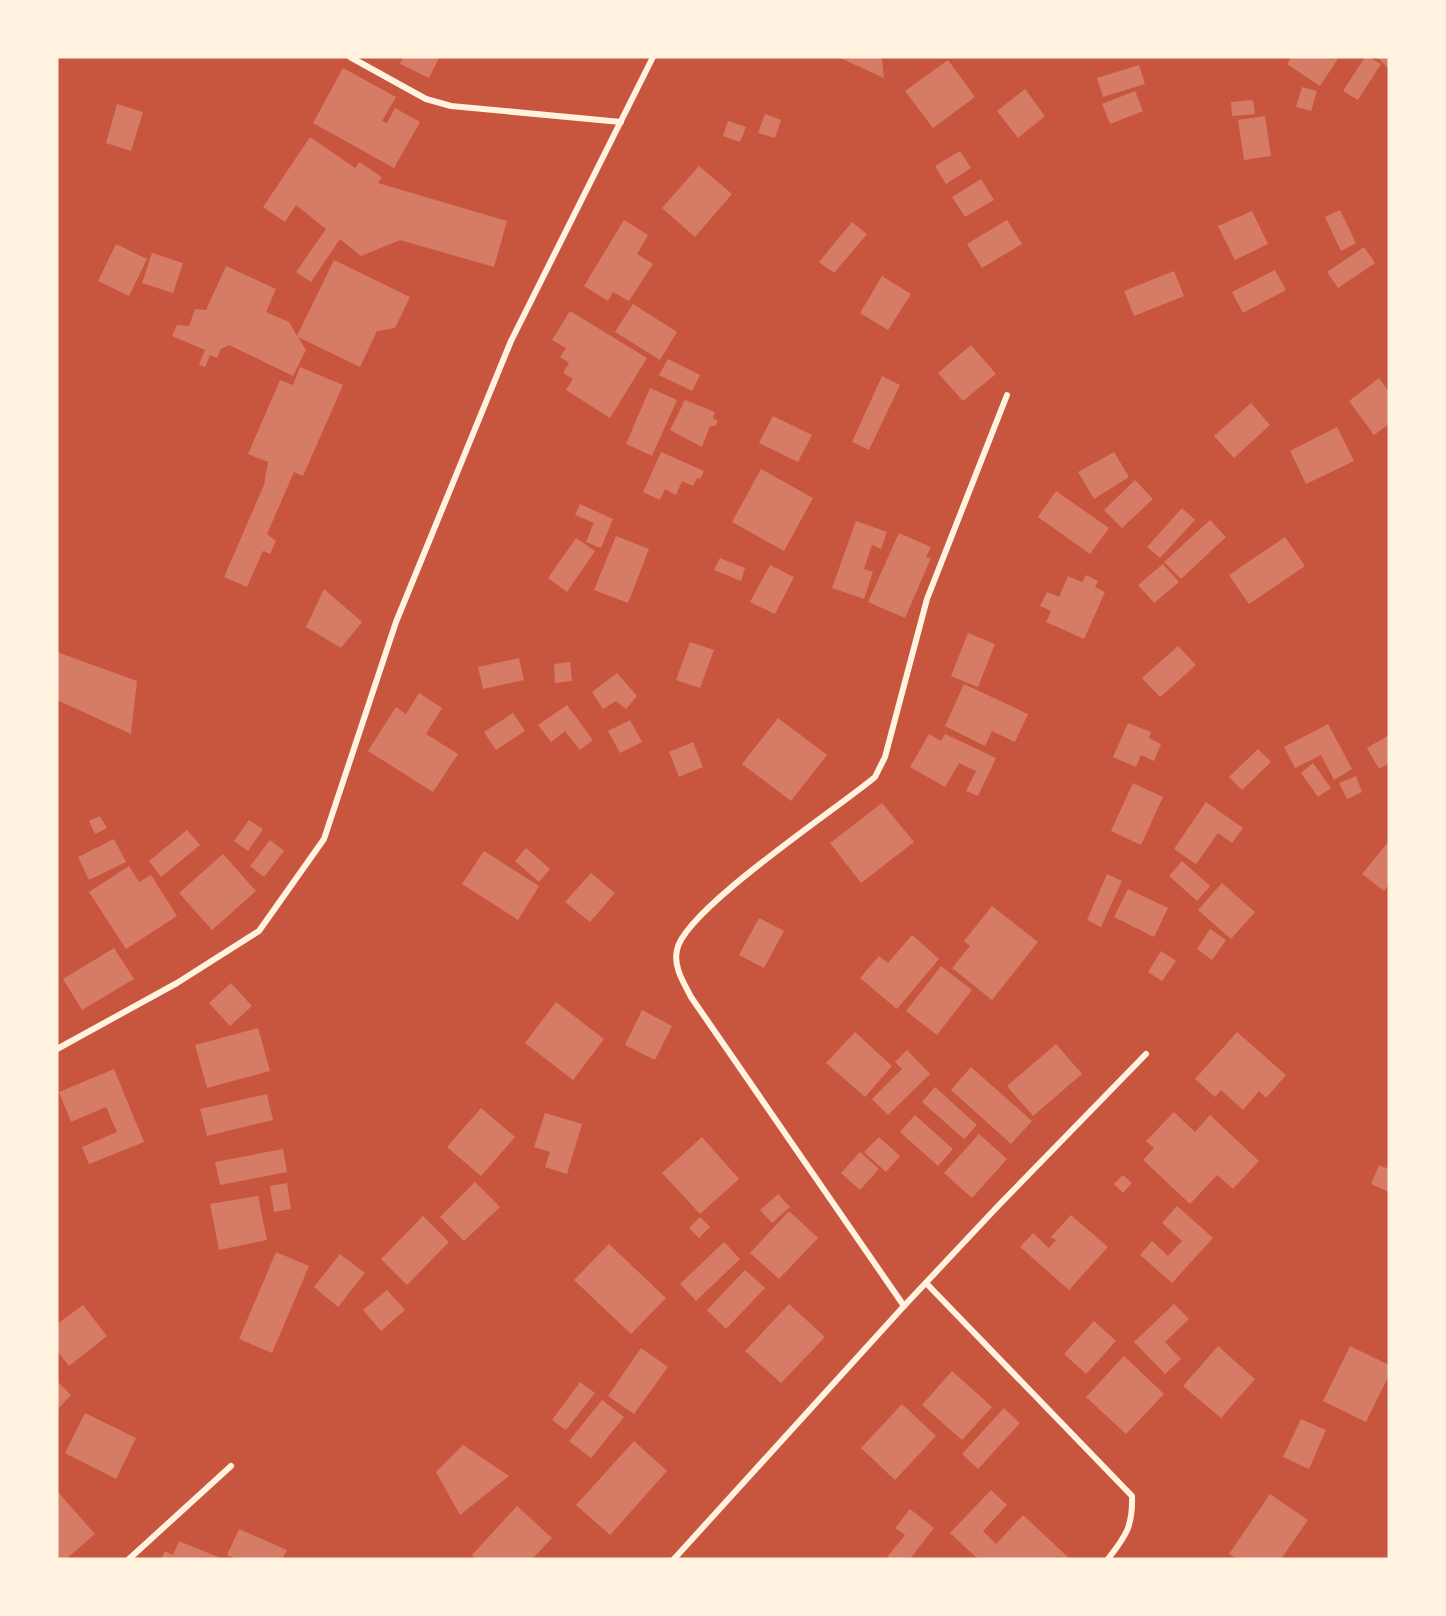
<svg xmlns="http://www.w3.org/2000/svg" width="1446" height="1616" font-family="'Varela Round',sans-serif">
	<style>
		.building { fill: #d67c66 }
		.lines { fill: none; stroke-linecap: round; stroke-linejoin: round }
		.minor { stroke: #fff3e0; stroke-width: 6 }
	</style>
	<rect width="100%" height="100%" fill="#c8553d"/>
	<g class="building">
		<polygon points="403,57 437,57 439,58 429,78 400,64"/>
		<polygon points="838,57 877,57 882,59 884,78"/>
		<polygon points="1291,57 1339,57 1320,86 1287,64"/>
		<polygon points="1365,57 1369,57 1381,64 1358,100 1343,91"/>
		<polygon points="1377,57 1389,57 1389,69"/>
		<polygon points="948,60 975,97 933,128 905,91"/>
		<polygon points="1139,65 1145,84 1103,97 1097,78"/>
		<polygon points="343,68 396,97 382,121 387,123 395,108 420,122 394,168 313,123"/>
		<polygon points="1302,87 1317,91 1311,111 1296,107"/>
		<polygon points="1025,89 1045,116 1018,138 997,111"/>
		<polygon points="1135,91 1143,111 1110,124 1102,104"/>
		<polygon points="1253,100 1255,114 1232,116 1231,102"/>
		<polygon points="117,104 143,112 131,151 106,143"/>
		<polygon points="765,114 781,120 775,138 758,133"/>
		<polygon points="1265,116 1271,156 1244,160 1238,120"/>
		<polygon points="728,121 746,127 740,142 723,136"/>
		<polygon points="310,137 355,168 359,162 382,177 378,183 507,221 494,267 400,240 361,256 340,239 311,282 296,272 326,229 296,205 285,222 263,207"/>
		<polygon points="960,151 971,168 946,184 935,166"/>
		<polygon points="699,166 732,194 695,237 662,208"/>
		<polygon points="981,179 994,200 965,217 952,197"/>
		<polygon points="1340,210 1356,243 1341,251 1325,217"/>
		<polygon points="1252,211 1268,244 1235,260 1218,226"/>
		<polygon points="624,220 648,235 637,254 653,264 629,301 613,292 608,301 584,286"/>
		<polygon points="1007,220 1022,244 982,268 967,244"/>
		<polygon points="852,222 867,234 834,273 819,262"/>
		<polygon points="116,244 147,259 129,296 98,281"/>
		<polygon points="1364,247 1375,263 1338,288 1327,272"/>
		<polygon points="152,253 183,263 173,293 142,283"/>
		<polygon points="334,260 410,297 395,328 377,331 360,367 298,337 306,350 293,376 229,345 221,349 217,358 210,355 205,367 199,365 205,350 172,336 177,325 189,326 195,309 206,310 226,266 276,289 266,312 289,322 297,336"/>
		<polygon points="1275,270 1286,290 1243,313 1232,292"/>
		<polygon points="1174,271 1184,296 1134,316 1124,291"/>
		<polygon points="882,276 911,294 888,330 860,313"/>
		<polygon points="633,304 677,332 660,360 615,332"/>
		<polygon points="570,311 647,358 610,418 566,390 573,379 563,373 569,363 560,357 566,348 552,340"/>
		<polygon points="971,345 996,374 963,401 938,373"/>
		<polygon points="668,359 700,375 692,391 659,375"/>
		<polygon points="300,367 343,385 303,476 294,472 267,534 276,541 270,554 263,551 247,587 224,577 264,485 268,462 248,454 280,380 293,385"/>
		<polygon points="882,376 900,385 869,450 852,442"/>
		<polygon points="1379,378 1389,392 1389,424 1374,435 1349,401"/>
		<polygon points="650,388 677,400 652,456 626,444"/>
		<polygon points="685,400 715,412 713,418 718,421 715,426 710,426 702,447 670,430"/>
		<polygon points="1251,403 1270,425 1234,458 1214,436"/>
		<polygon points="773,416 812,435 798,462 759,443"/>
		<polygon points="1337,427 1354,461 1306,484 1290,451"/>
		<polygon points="661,452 704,471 700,479 697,478 693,486 682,481 676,495 665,489 660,500 643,492"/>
		<polygon points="1114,452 1129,477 1094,499 1078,472"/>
		<polygon points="761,469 813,498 784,551 732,522"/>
		<polygon points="1135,480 1153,499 1122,528 1104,510"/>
		<polygon points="1056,491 1109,528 1090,554 1038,517"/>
		<polygon points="580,504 613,519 601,548 586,542 594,523 575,515"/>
		<polygon points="1182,508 1195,520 1160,558 1147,547"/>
		<polygon points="1210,520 1226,537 1181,579 1164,562"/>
		<polygon points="856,521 887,532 881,549 872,545 864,569 873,572 864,599 832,588"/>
		<polygon points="899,533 931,547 926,557 931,558 905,618 868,602"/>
		<polygon points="616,536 649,549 628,603 594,590"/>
		<polygon points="1285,537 1305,566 1249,604 1229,575"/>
		<polygon points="576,538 595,551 567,592 548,578"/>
		<polygon points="720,558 745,568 741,581 714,570"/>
		<polygon points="1163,564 1179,582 1154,603 1138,585"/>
		<polygon points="770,565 794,577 775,614 750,602"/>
		<polygon points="1086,575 1098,581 1095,587 1105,592 1084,639 1046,622 1051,611 1040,606 1047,592 1059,597 1068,576 1082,582"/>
		<polygon points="324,589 362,622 341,648 306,627"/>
		<polygon points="968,633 995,644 978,687 951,676"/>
		<polygon points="690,642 714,650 700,688 676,680"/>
		<polygon points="1178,646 1196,665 1160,697 1142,678"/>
		<polygon points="57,652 137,681 131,734 57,700"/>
		<polygon points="519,658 524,680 483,689 478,667"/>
		<polygon points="570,662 572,681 555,683 554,664"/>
		<polygon points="617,673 637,696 626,709 616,701 603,709 592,692"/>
		<polygon points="964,684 1028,714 1015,742 992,731 985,746 945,726"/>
		<polygon points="419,693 442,708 426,734 458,754 433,792 368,751 396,707 406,714"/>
		<polygon points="567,705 593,740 580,750 565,731 551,742 538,725"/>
		<polygon points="513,713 525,731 496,750 484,732"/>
		<polygon points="778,718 827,755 791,801 742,764"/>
		<polygon points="630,720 642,742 620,753 608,731"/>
		<polygon points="1128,723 1151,732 1149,738 1161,744 1154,761 1141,755 1136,767 1113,757"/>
		<polygon points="1328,724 1352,769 1334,780 1321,755 1295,768 1284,747"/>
		<polygon points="929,734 941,741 945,734 996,758 978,796 966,791 976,771 959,763 945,787 910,767"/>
		<polygon points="1389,735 1389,763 1379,769 1367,748"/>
		<polygon points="693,742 703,767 679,777 669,752"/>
		<polygon points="1258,749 1271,762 1242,790 1229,777"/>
		<polygon points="1313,763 1331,788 1318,797 1301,773"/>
		<polygon points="1356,776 1362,792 1347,799 1339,783"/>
		<polygon points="1133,783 1163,797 1141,845 1111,831"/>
		<polygon points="1206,802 1243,828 1232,843 1218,833 1196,864 1174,849"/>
		<polygon points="882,803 914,842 861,883 830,843"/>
		<polygon points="100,816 107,828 95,834 89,821"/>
		<polygon points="249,820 263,829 248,851 234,841"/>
		<polygon points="187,830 200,845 161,877 149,861"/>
		<polygon points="114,839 126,862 89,880 78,857"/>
		<polygon points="270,840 284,851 264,877 250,866"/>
		<polygon points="1389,841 1389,884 1384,891 1362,874"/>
		<polygon points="526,848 550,869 539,882 515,861"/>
		<polygon points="484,851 539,886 518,920 462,884"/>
		<polygon points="223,854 256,891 212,930 179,893"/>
		<polygon points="1182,861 1210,886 1197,901 1169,876"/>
		<polygon points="129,866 139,882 151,875 177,916 126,949 89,892"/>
		<polygon points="591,873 615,893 590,922 565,902"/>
		<polygon points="1107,874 1122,881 1101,927 1087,920"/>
		<polygon points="1222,883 1255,912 1231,939 1198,910"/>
		<polygon points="1128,889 1168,908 1154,937 1114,917"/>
		<polygon points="992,906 1038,942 992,1000 952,968 970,946 964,941"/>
		<polygon points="759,918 784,931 764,968 739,955"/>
		<polygon points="1210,929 1226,940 1212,960 1197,949"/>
		<polygon points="912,935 939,959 897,1009 860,978 879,956 888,963"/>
		<polygon points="114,948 134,979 82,1010 63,979"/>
		<polygon points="1161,951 1176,961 1162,981 1148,972"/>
		<polygon points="941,966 972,990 937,1035 906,1011"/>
		<polygon points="231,983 252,1006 230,1026 209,1003"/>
		<polygon points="556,1002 604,1039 573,1080 525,1043"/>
		<polygon points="642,1010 672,1026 655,1060 625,1045"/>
		<polygon points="258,1028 270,1071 207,1088 195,1045"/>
		<polygon points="855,1032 892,1066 865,1097 826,1063"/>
		<polygon points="1237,1032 1286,1075 1266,1098 1259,1091 1243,1110 1221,1090 1215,1097 1195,1079"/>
		<polygon points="1056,1044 1082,1074 1033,1116 1007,1086"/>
		<polygon points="907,1050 930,1074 888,1115 872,1099 902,1069 895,1062"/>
		<polygon points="971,1067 1032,1121 1011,1144 951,1090"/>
		<polygon points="114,1069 144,1142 89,1164 82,1147 117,1132 106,1107 71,1122 59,1092"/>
		<polygon points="935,1087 977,1125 964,1139 922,1102"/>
		<polygon points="267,1094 273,1120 207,1136 200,1109"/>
		<polygon points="481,1108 515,1137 481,1176 447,1147"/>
		<polygon points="1174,1112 1195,1132 1210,1115 1259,1161 1233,1189 1217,1175 1190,1204 1143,1160 1154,1148 1146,1141"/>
		<polygon points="545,1113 582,1124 567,1174 545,1167 550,1152 534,1147"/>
		<polygon points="915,1115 953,1149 938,1166 900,1132"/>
		<polygon points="979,1134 1007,1159 972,1198 944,1173"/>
		<polygon points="702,1137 739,1179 700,1214 662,1173"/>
		<polygon points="879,1137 900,1156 886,1172 864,1152"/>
		<polygon points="283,1149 287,1172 220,1185 215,1162"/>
		<polygon points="860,1152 879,1169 860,1190 841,1173"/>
		<polygon points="1379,1165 1389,1169 1389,1192 1371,1184"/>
		<polygon points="1123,1175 1132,1183 1123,1193 1114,1184"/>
		<polygon points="475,1182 500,1207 464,1241 440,1217"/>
		<polygon points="287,1183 291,1209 274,1212 270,1186"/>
		<polygon points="778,1194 790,1207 772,1223 760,1210"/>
		<polygon points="258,1196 267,1240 219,1250 210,1204"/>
		<polygon points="1177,1206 1213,1238 1172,1283 1140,1255 1152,1241 1168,1256 1182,1241 1162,1223"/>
		<polygon points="789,1211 818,1238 779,1279 750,1253"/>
		<polygon points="1071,1215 1108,1247 1069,1290 1020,1247 1033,1233 1049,1248 1056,1240 1051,1237"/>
		<polygon points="423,1216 449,1242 407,1285 381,1259"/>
		<polygon points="700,1217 710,1227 699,1238 689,1228"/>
		<polygon points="724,1242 740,1259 696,1301 680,1284"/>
		<polygon points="609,1244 666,1298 631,1334 574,1280"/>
		<polygon points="276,1252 309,1266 272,1353 239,1339"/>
		<polygon points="340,1254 365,1273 338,1307 314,1287"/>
		<polygon points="745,1270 765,1288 726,1329 707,1310"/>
		<polygon points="387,1290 405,1310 381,1331 363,1310"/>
		<polygon points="789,1304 825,1337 781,1383 745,1351"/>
		<polygon points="1174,1304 1189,1319 1165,1342 1181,1359 1165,1374 1134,1342"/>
		<polygon points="83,1305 107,1336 69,1366 57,1351 57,1324"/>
		<polygon points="1094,1321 1116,1341 1086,1374 1064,1354"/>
		<polygon points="1218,1346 1255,1379 1221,1418 1183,1386"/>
		<polygon points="1350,1346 1389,1365 1389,1375 1366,1422 1323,1401"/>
		<polygon points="641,1348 668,1367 634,1414 608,1396"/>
		<polygon points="1124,1356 1164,1394 1126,1434 1086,1397"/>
		<polygon points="952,1371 992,1407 962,1440 922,1405"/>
		<polygon points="57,1381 71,1395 57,1410"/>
		<polygon points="580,1382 595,1393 566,1430 552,1420"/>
		<polygon points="602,1400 624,1417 591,1458 569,1441"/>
		<polygon points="902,1404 936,1436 895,1480 861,1448"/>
		<polygon points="1004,1408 1020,1423 978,1469 962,1454"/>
		<polygon points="85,1413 136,1438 116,1479 65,1453"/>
		<polygon points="1301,1419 1326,1430 1309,1469 1283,1457"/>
		<polygon points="634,1441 667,1471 610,1535 576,1505"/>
		<polygon points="463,1445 509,1476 460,1515 436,1472"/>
		<polygon points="991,1490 1007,1505 983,1531 996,1544 1023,1515 1070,1559 978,1559 950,1533"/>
		<polygon points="57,1491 95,1534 66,1559 57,1559"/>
		<polygon points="1270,1494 1308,1520 1281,1559 1237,1559 1229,1554"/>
		<polygon points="517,1506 552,1538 532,1559 476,1559 472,1555"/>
		<polygon points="910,1509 934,1528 910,1559 889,1559 887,1557 905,1535 895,1528"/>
		<polygon points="239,1529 287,1550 282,1559 236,1559 227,1555"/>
		<polygon points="179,1541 218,1557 217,1559 161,1559 165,1551 173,1555"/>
	</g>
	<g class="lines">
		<g class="minor">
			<polyline points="350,57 426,99 451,106 621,122"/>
			<polyline points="57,1049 177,983 259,931 324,839 396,622 511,341 653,57"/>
			<path d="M926,1283l206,213c1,30 -6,40 -24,63"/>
			<path d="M904,1306l-213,-309c-7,-14 -18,-30 -14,-47 7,-40 160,-141 198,-173l10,-20 42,-158 80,-204"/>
			<polyline points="129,1559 231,1466"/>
			<polyline points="674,1559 904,1306 998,1206 1146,1054"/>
		</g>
	</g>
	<rect width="1446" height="1616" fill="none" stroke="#fff3e0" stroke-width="117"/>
</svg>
